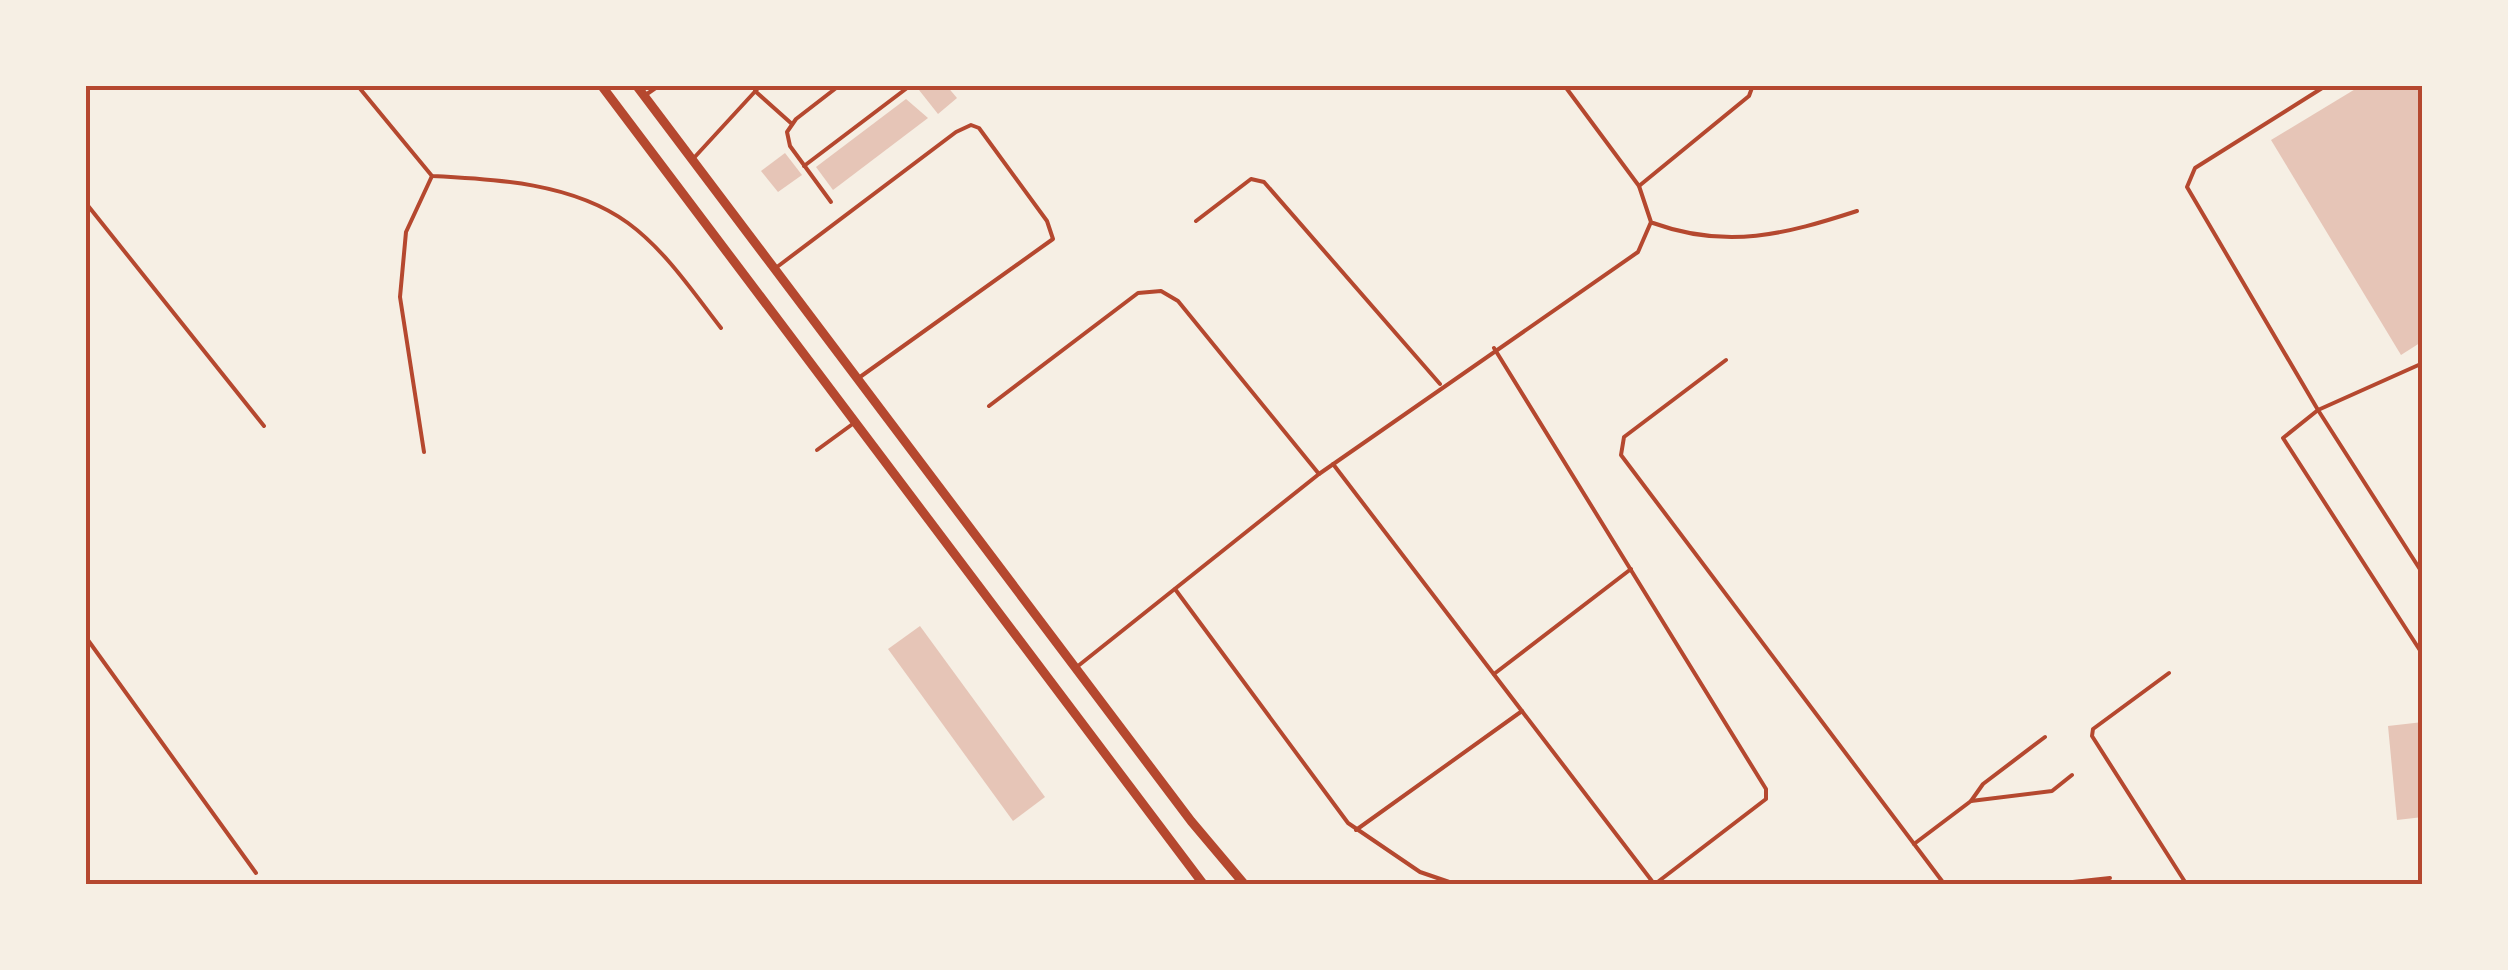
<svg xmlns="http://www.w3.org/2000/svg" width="2508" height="970" font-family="Ubuntu,sans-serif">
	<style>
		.building { fill: #e6c5b7 }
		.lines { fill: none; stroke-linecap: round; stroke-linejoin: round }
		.service { stroke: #b5482f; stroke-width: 4 }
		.minor { stroke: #b5482f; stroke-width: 9 }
		.neatline { fill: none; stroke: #b5482f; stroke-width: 4 }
	</style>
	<rect width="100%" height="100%" fill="#f6efe4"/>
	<g class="building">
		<polygon points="925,85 946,85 957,98 938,114 919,90"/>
		<polygon points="2362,85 2423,85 2423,341 2401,355 2271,140"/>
		<polygon points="906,99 928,118 833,190 816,167"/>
		<polygon points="785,153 802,175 778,192 761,171"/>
		<polygon points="920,626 1045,797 1013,821 888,649"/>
		<polygon points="2423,722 2423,817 2397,820 2388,726"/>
	</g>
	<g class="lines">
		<g class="service">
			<path d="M357,85l75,91c64,3 141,7 196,47 37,27 65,69 93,105"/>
			<polyline points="2327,85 2195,168 2187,187 2318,410 2423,574"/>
			<polyline points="755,91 792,124"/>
			<polyline points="644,96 660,85"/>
			<polyline points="692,160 761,85"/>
			<polyline points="804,166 911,85"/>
			<polyline points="1639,186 1749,96 1753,85"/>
			<polyline points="85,202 264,426"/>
			<polyline points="831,202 790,146 787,132 796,119 840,85"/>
			<polyline points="1196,221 1251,179 1264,182 1440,384"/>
			<path d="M1653,223c74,27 133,11 204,-12"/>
			<polyline points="777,267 956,132 971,125 979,128 1047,221 1053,239 860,377"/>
			<polyline points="1494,348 1766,789 1766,799 1655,884"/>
			<polyline points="1726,360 1624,437 1621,455 1945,885"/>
			<polyline points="2423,363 2318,410 2283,438 2423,655"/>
			<polyline points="989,406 1138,293 1161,291 1178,301 1319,474"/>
			<polyline points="817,450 854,423"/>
			<polyline points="424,452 400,297 406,232 432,176"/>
			<polyline points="1333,464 1655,885"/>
			<polyline points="1175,589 1348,823 1420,872 1458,885"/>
			<polyline points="85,636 256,873"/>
			<polyline points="1078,666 1319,474 1638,252 1651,222 1639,186 1564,85"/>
			<polyline points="2169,673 2093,729 2092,736 2187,885"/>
			<polyline points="1494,674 1631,569"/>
			<polyline points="1971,801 1983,784 2045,737"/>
			<polyline points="1356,830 1522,711"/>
			<polyline points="1914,844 1971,801 2052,791 2072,775"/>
			<polyline points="2045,885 2110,878"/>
		</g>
		<g class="minor">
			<polyline points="601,85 1204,885"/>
			<polyline points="636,85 1191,821 1245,885"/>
		</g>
	</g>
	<rect width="2508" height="970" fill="none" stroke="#f6efe4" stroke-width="175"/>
	<rect x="88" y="88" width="2332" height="794" class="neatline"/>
</svg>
